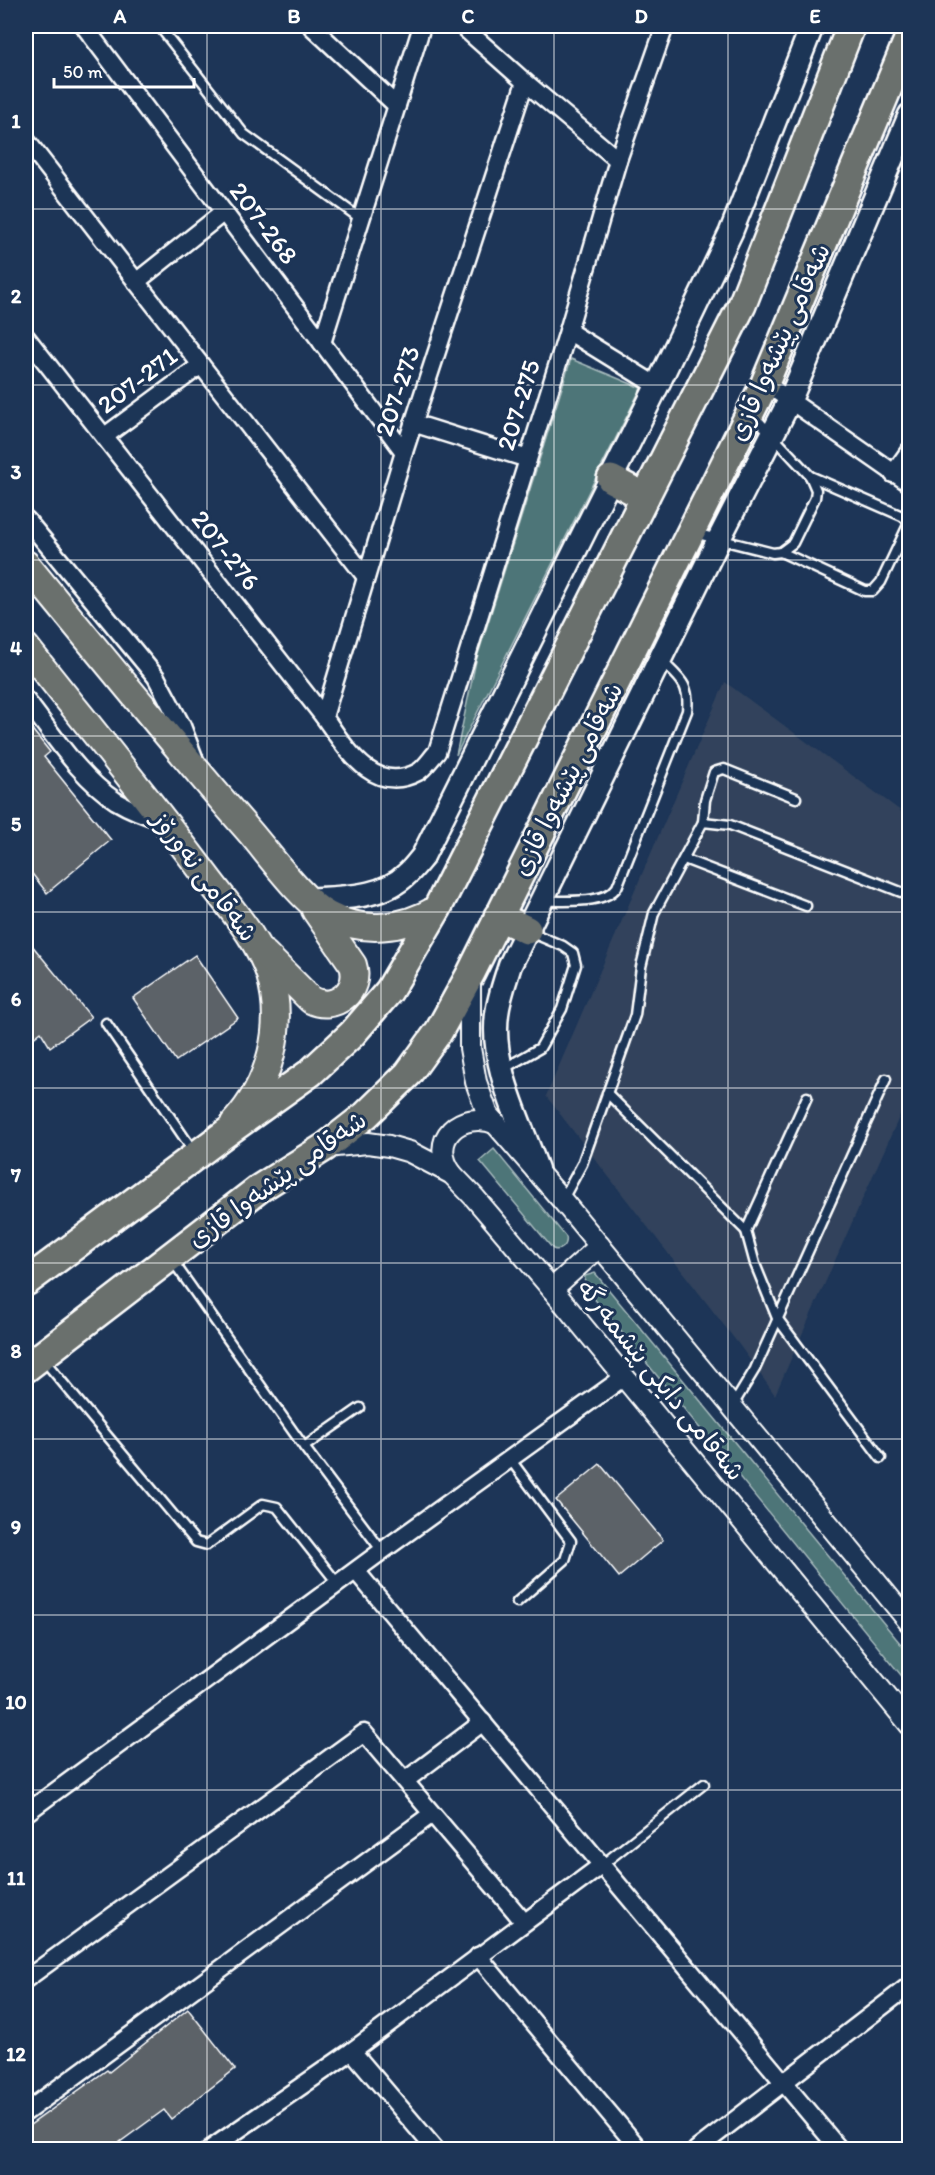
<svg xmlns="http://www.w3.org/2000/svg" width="935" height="2175" font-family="Itim,'Playpen Sans Arabic',sans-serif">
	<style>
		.built { fill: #30425c }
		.green { fill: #4e7578; stroke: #a6babc; stroke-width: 1.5 }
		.building { fill: #5c6268; stroke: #fff; stroke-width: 1.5 }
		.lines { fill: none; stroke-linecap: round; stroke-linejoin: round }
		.service-casing { stroke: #fff; stroke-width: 13 }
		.minor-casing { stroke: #fff; stroke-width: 21 }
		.tertiary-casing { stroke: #fff; stroke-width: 24 }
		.secondary-casing { stroke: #fff; stroke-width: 27 }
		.primary-casing { stroke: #fff; stroke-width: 30 }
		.trunk-casing { stroke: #fff; stroke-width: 32 }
		.service { stroke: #1d3557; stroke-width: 8 }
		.minor { stroke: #1d3557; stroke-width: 16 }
		.tertiary { stroke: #1d3557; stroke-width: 20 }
		.secondary { stroke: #1d3557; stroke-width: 22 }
		.primary { stroke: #6b706d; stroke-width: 26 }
		.trunk { stroke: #6b706d; stroke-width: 27 }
		.grid { fill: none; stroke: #fff; stroke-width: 1.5; stroke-opacity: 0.55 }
		.labels { text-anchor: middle; stroke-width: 6; stroke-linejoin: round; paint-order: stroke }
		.street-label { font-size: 26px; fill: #fff; stroke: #1d3557 }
		.neatline { fill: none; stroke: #fff; stroke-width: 2 }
		.grid-label { font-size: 20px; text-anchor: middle; font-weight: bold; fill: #fff }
	</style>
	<rect width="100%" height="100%" fill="#1d3557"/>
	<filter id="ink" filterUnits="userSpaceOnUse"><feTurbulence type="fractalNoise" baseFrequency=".0167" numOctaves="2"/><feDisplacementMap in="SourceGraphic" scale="12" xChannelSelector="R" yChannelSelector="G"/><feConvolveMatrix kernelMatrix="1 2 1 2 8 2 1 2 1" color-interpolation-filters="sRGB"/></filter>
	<g filter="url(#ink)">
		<polygon class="built" points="725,682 909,817 909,1095 775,1395 740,1346 546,1096"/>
		<g class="green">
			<polygon points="571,359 641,388 456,755 476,661"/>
			<path d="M494,1149l72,88c2,8 -5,15 -13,12l-73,-88z"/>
			<polygon points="595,1273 909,1654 909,1685 584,1286 585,1276"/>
		</g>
		<g class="building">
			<polygon points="26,722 50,752 44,757 111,840 47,893 26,866"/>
			<polygon points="26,938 91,1017 50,1047 41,1032 26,1044"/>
			<polygon points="195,955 238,1018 176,1061 133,998"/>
			<polygon points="600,1464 663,1540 619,1577 556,1500"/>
			<polygon points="188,2009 235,2069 171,2119 164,2110 109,2150 26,2150 26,2128 107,2070 109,2072"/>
		</g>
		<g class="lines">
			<g class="service-casing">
				<g id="service">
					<polyline points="159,26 244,134 361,219"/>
					<polyline points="694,533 773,553 781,552 793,543 815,498 816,490 810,476 754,416"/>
					<polyline points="781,552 865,591 873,591 881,582 908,525 907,520 902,516 810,476"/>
					<polyline points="703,822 705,800 714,772 724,769 796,798"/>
					<polyline points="684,859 806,906"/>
					<path d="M545,901c21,-1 59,4 72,-14l70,-176c3,-27 -7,-32 -25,-50"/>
					<polyline points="106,1023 194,1152"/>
					<polyline points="503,1069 540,1048 562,1009 576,965 573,953 563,946 530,932"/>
					<polyline points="607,1093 746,1231"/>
					<polyline points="807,1097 746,1231 755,1264 777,1318 881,1458"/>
					<polyline points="563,1199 582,1164 635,1015 641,967 654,913 703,822 730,825 901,892"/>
					<polyline points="172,1260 304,1447 382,1551"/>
					<polyline points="43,1359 196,1542 207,1545 263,1504 277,1507 338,1584"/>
					<polyline points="732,1407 755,1369 886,1079"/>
					<polyline points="304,1447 360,1408"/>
					<polyline points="510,1459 571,1541 565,1560 517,1602"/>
					<polyline points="602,1865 704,1784"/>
				</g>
			</g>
			<g class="minor-casing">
				<g id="minor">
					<polyline points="84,26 404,452"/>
					<polyline points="311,26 397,106"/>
					<polyline points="462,26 525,82 618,160"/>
					<polyline points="26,140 366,577"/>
					<polyline points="136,282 224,212"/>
					<polyline points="568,331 657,386"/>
					<path d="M26,337l298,380c22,31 49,79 94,55 7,-4 13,-14 19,-20l131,-421 50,-171 47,-134"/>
					<polyline points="322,343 422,26"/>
					<polyline points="765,383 910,484"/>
					<polyline points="413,423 528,459"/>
					<polyline points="105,436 201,365"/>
					<polyline points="893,474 910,450"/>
					<polyline points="26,519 156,677 182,726 195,760"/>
					<path d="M26,700c27,34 53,77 90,101 15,9 31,15 48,20"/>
					<polyline points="324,717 404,452 525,82"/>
					<polyline points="356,1571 840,2150"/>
					<polyline points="406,1780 483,1722"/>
					<polyline points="26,1813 382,1551 624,1377"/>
					<polyline points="478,1956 640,2150"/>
					<polyline points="26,1979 364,1733 524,1922"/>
					<polyline points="352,2051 436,2150"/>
					<polyline points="26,2112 432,1814"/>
					<polyline points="209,2150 352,2051 602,1865"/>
					<polyline points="696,2150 910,1985"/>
				</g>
			</g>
			<g class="tertiary-casing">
				<g id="tertiary">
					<polyline points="470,977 470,1048 476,1082 488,1115 562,1200 910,1623"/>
					<polyline points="325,1147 368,1143 389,1146 410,1152 452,1174 475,1198 552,1289 910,1725"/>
					<path d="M452,1174c-25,-34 8,-65 45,-50"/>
					<polyline points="552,1289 600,1246"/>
				</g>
			</g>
			<g class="secondary-casing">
				<g id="secondary">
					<path d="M308,900c33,-3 74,-1 99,-26 6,-5 11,-12 16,-18l234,-470 74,-154 81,-206"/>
					<path d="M537,1169c-17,-48 -47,-104 -40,-155 2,-17 8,-33 13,-49l209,-426 71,-139 120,-285"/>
				</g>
			</g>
			<g class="primary-casing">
				<g id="primary">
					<path d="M26,564c73,89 146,179 222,266 21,24 54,71 80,85 35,19 75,14 109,-6"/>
					<path d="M26,647c60,76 122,151 180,229 23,31 52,62 64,99 15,52 0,109 -36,148"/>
					<path d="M265,954l46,46c24,12 50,-9 42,-35l-38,-55"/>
				</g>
			</g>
			<g class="trunk-casing">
				<g id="trunk">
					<polyline points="611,479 645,497"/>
					<polyline points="498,916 527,930"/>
					<polyline points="26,1282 226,1133 310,1073 352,1034 389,991 437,909 742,305 851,26"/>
					<polyline points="26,1368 260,1188 325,1147 366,1115 408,1074 439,1031 471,973 765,383 910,35"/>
				</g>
			</g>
			<use href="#service" class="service"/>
			<use href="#minor" class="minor"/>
			<use href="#tertiary" class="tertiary"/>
			<use href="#secondary" class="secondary"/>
			<use href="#primary" class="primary"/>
			<use href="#trunk" class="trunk"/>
		</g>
	</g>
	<path class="grid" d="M207,26v2124M381,26v2124M554,26v2124M728,26v2124M26,209h884M26,385h884M26,560h884M26,736h884M26,912h884M26,1088h884M26,1263h884M26,1439h884M26,1615h884M26,1790h884M26,1966h884"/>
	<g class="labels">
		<g class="street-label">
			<text transform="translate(264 223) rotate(53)" y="9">207-268</text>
			<text transform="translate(779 342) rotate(-66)" y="9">شەقامی پێشەوا قازی</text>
			<text transform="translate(137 380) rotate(-37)" y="9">207-271</text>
			<text transform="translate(397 391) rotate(-72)" y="9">207-273</text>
			<text transform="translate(518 405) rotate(-73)" y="9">207-275</text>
			<text transform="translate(226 550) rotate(52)" y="9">207-276</text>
			<text transform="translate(567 779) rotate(-63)" y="9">شەقامی پێشەوا قازی</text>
			<text transform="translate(205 876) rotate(53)" y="9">شەقامی نەورۆز</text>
			<text transform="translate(277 1179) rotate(-36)" y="9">شەقامی پێشەوا قازی</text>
			<text transform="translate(661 1380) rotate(51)" y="9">شەقامی دایکی پێشمەرگە</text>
		</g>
	</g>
	<rect width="935" height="2175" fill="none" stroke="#1d3557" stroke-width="66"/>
	<path d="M54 78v9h140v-9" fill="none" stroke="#ffffff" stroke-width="3"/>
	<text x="63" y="78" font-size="18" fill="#ffffff" stroke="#1d3557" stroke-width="4.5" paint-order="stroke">50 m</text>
	<rect x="33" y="33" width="869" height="2109" class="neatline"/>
	<g class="grid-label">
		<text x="120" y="23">A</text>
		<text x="294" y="23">B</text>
		<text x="468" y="23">C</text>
		<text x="641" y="23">D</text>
		<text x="815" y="23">E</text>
		<text x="16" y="128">1</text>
		<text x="16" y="303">2</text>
		<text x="16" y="479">3</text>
		<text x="16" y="655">4</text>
		<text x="16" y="831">5</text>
		<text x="16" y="1006">6</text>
		<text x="16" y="1182">7</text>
		<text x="16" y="1358">8</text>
		<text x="16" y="1534">9</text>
		<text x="16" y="1709">10</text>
		<text x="16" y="1885">11</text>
		<text x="16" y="2061">12</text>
	</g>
</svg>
